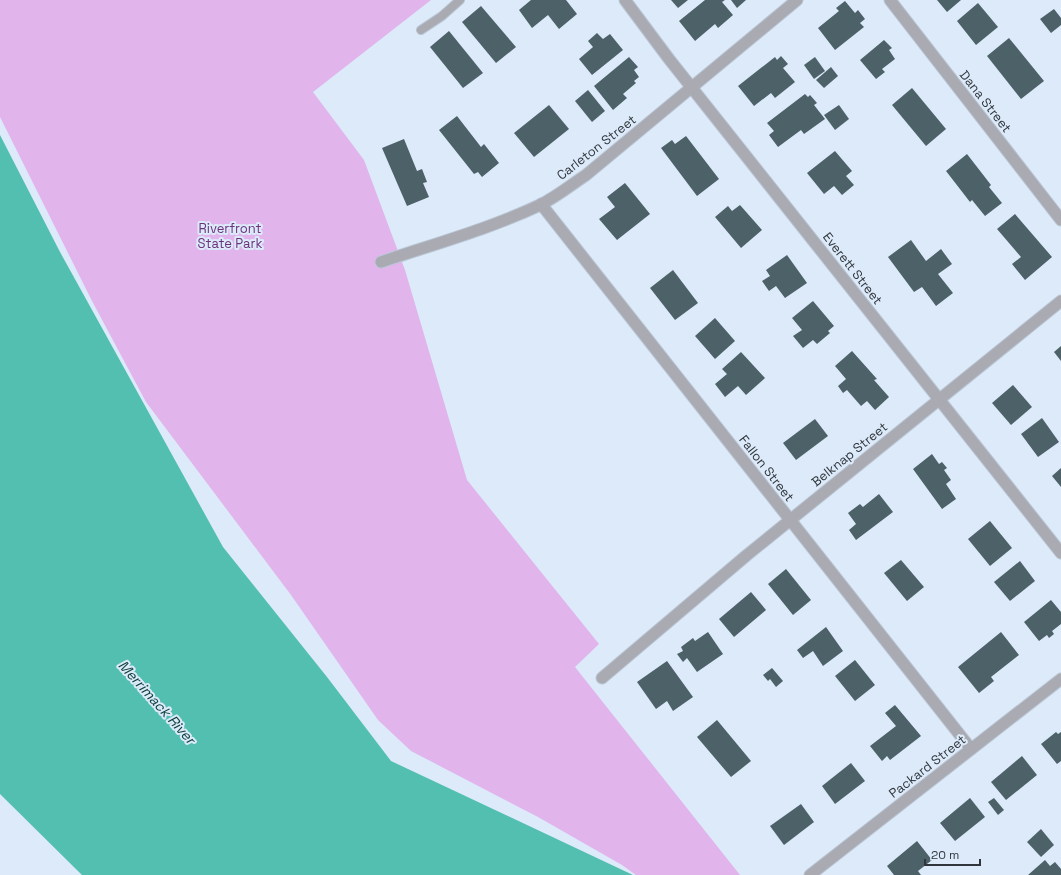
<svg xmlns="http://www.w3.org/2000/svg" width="1061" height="875" font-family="'Space Grotesk',sans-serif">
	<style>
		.green { fill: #e1b4ec }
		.water { fill: #53bfb1 }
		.building { fill: #4d6268 }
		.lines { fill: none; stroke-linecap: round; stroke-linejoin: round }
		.service-casing { stroke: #bac6d4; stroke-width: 10 }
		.minor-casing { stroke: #bac6d4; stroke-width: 13 }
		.service { stroke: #a9aab2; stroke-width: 8 }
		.minor { stroke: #a9aab2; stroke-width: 11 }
		.labels { text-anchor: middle; stroke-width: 4; stroke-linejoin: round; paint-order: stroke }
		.street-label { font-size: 13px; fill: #30363c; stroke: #dceafa }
		.park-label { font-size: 13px; fill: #6d327b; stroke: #dceafa }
		.water-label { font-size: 14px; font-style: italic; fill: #0d3f39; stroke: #dceafa }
	</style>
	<rect width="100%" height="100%" fill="#dceafa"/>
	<polygon class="green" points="0,0 431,0 313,92 364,160 405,270 467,480 599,644 575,667 740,875 636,875 622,865 538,817 411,751 378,720 291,595 146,402 92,301 0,117"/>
	<polygon class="water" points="0,135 60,252 223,547 327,677 391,761 633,875 82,875 0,794"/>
	<g class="building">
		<polygon points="531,0 566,0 577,14 559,29 548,15 532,28 519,10"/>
		<polygon points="671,0 688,0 678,8"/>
		<polygon points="705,0 725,0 722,2 733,15 718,28 715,24 695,41 679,21"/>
		<polygon points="731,0 746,0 737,8"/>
		<polygon points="937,0 961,0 947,12"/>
		<polygon points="845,1 855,13 858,10 865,19 860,23 864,27 835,50 818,28 839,11 836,8"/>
		<polygon points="978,3 998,27 976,45 957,21"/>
		<polygon points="481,6 516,47 496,63 462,22"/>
		<polygon points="1054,9 1061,18 1061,25 1051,33 1040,19"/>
		<polygon points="449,31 483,73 463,88 430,47"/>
		<polygon points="597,33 603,39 610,34 623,50 592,75 579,59 593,47 588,41"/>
		<polygon points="1009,38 1044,81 1021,99 987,56"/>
		<polygon points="884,40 892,48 889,50 895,59 882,69 885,72 876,79 860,60"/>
		<polygon points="781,56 788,64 783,68 795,82 775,98 771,93 754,106 738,86 775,57 777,60"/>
		<polygon points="629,57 638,67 634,70 639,77 634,81 636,83 623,94 627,98 613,110 594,86"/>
		<polygon points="815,57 825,71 814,79 804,65"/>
		<polygon points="831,67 838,76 824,88 816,80"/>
		<polygon points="912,88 946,129 926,146 892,105"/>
		<polygon points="588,90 605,111 592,122 575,101"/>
		<polygon points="805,94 808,97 810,95 817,103 814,105 825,119 804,134 801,130 778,147 769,135 774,131 767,123"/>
		<polygon points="549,105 569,129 534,157 514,133"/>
		<polygon points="839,105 849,119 835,130 824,115"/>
		<polygon points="457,116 481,147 484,144 499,163 482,177 478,172 474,174 439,130"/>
		<polygon points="686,136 719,179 697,196 661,148 672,140 675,144"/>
		<polygon points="404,139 417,171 422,169 427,182 423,183 429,197 407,206 382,148"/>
		<polygon points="835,151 852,171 846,176 854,185 842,195 834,186 824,194 807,173"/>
		<polygon points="967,154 991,185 989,187 1002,203 985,216 972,200 970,202 946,171"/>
		<polygon points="625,183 650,214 617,240 599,219 615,207 607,197"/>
		<polygon points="740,205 762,230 741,248 715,217 728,206 732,211"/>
		<polygon points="1015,214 1052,257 1025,280 1012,264 1021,257 997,229"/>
		<polygon points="911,240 926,261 941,249 952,264 938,274 953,293 936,306 922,287 914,292 888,257"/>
		<polygon points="787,255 807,283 785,298 776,286 769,291 762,281 770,276 766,270"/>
		<polygon points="673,270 698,303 675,320 650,288"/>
		<polygon points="813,301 834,326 828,331 830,333 817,344 813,340 803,348 793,336 802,330 792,318"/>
		<polygon points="715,318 735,341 715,359 695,336"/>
		<polygon points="1061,346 1061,361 1054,352"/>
		<polygon points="852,351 877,379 874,380 889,397 875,410 867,401 861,406 847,390 843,393 838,386 846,379 835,366"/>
		<polygon points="741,352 765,378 746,395 738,386 725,397 715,384 727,374 722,369"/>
		<polygon points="1013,385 1032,407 1011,425 992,403"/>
		<polygon points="1042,418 1059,442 1038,457 1021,434"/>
		<polygon points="815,419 828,436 796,460 783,443"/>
		<polygon points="932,454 939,464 942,462 947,468 944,470 951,480 946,484 956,499 942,509 913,469"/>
		<polygon points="1061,468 1061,487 1052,476"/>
		<polygon points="879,494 893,512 856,540 849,530 856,524 848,513 860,504 863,507"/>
		<polygon points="990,521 1012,548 990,566 968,539"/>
		<polygon points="901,560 924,587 907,601 884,573"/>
		<polygon points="1020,561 1035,581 1010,601 994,582"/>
		<polygon points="786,569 811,600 793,615 768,584"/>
		<polygon points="751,592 766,610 734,637 719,619"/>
		<polygon points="1051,600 1061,612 1061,624 1052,631 1054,634 1049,638 1047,635 1039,641 1024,622"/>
		<polygon points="826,627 843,651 823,666 813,651 803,658 797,650"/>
		<polygon points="708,632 723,654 697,672 687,658 683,662 677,654 683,651 681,647 693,638 695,641"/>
		<polygon points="1001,632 1019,655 991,677 994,681 979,693 958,667"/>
		<polygon points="855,660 875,685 855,701 835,676"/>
		<polygon points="667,661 693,697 673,711 667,701 656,709 637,682"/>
		<polygon points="772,668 783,681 776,687 770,679 768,681 763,675"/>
		<polygon points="895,705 921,736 890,760 887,756 882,761 870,746 896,726 885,713"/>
		<polygon points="717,720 751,761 731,777 697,737"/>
		<polygon points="1056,732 1058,734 1061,732 1061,761 1057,764 1041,744"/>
		<polygon points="1022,756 1037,775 1006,800 991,782"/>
		<polygon points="851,763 865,781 835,804 822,786"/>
		<polygon points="970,798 985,817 955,841 940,823"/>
		<polygon points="994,798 1004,810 998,815 988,802"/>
		<polygon points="801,804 814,822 784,845 770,826"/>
		<polygon points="1041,829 1054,845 1041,857 1027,842"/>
		<polygon points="917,841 932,860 918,871 921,875 894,875 887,866"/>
		<polygon points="1045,860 1050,866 1055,862 1061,869 1061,875 1028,875"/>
	</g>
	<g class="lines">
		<g class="service-casing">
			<polyline id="service" points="421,30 442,16 460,0"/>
		</g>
		<g class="minor-casing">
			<g id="minor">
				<polyline points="625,0 669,59 1061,553"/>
				<polyline points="890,0 1061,220"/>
				<polyline points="541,204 971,749"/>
				<path d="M381,262c53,-18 108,-33 159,-57 16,-8 31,-20 46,-30l211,-175"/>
				<polyline points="602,678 747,555 1061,301"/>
				<polyline points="810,875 1061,679"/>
			</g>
		</g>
		<use href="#service" class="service"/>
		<use href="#minor" class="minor"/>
	</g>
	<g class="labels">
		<g class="street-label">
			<text transform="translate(986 101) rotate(52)" y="5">Dana Street</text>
			<text transform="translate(596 147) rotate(-38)" y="5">Carleton Street</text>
			<text transform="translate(853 268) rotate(52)" y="5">Everett Street</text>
			<text transform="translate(849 454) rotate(-39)" y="5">Belknap Street</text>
			<text transform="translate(767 468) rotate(52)" y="5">Fallon Street</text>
			<text transform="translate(927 766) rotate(-38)" y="5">Packard Street</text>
		</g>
		<g class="park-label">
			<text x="230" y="233">Riverfront<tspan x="230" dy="15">State Park</tspan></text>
		</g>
		<g class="water-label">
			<text transform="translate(157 702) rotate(48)" y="5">Merrimack River</text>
		</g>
	</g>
	<path d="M925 859v6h55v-6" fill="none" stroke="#30363c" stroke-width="2"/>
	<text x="931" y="859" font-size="12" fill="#30363c" stroke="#dceafa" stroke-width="3" paint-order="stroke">20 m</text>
</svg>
